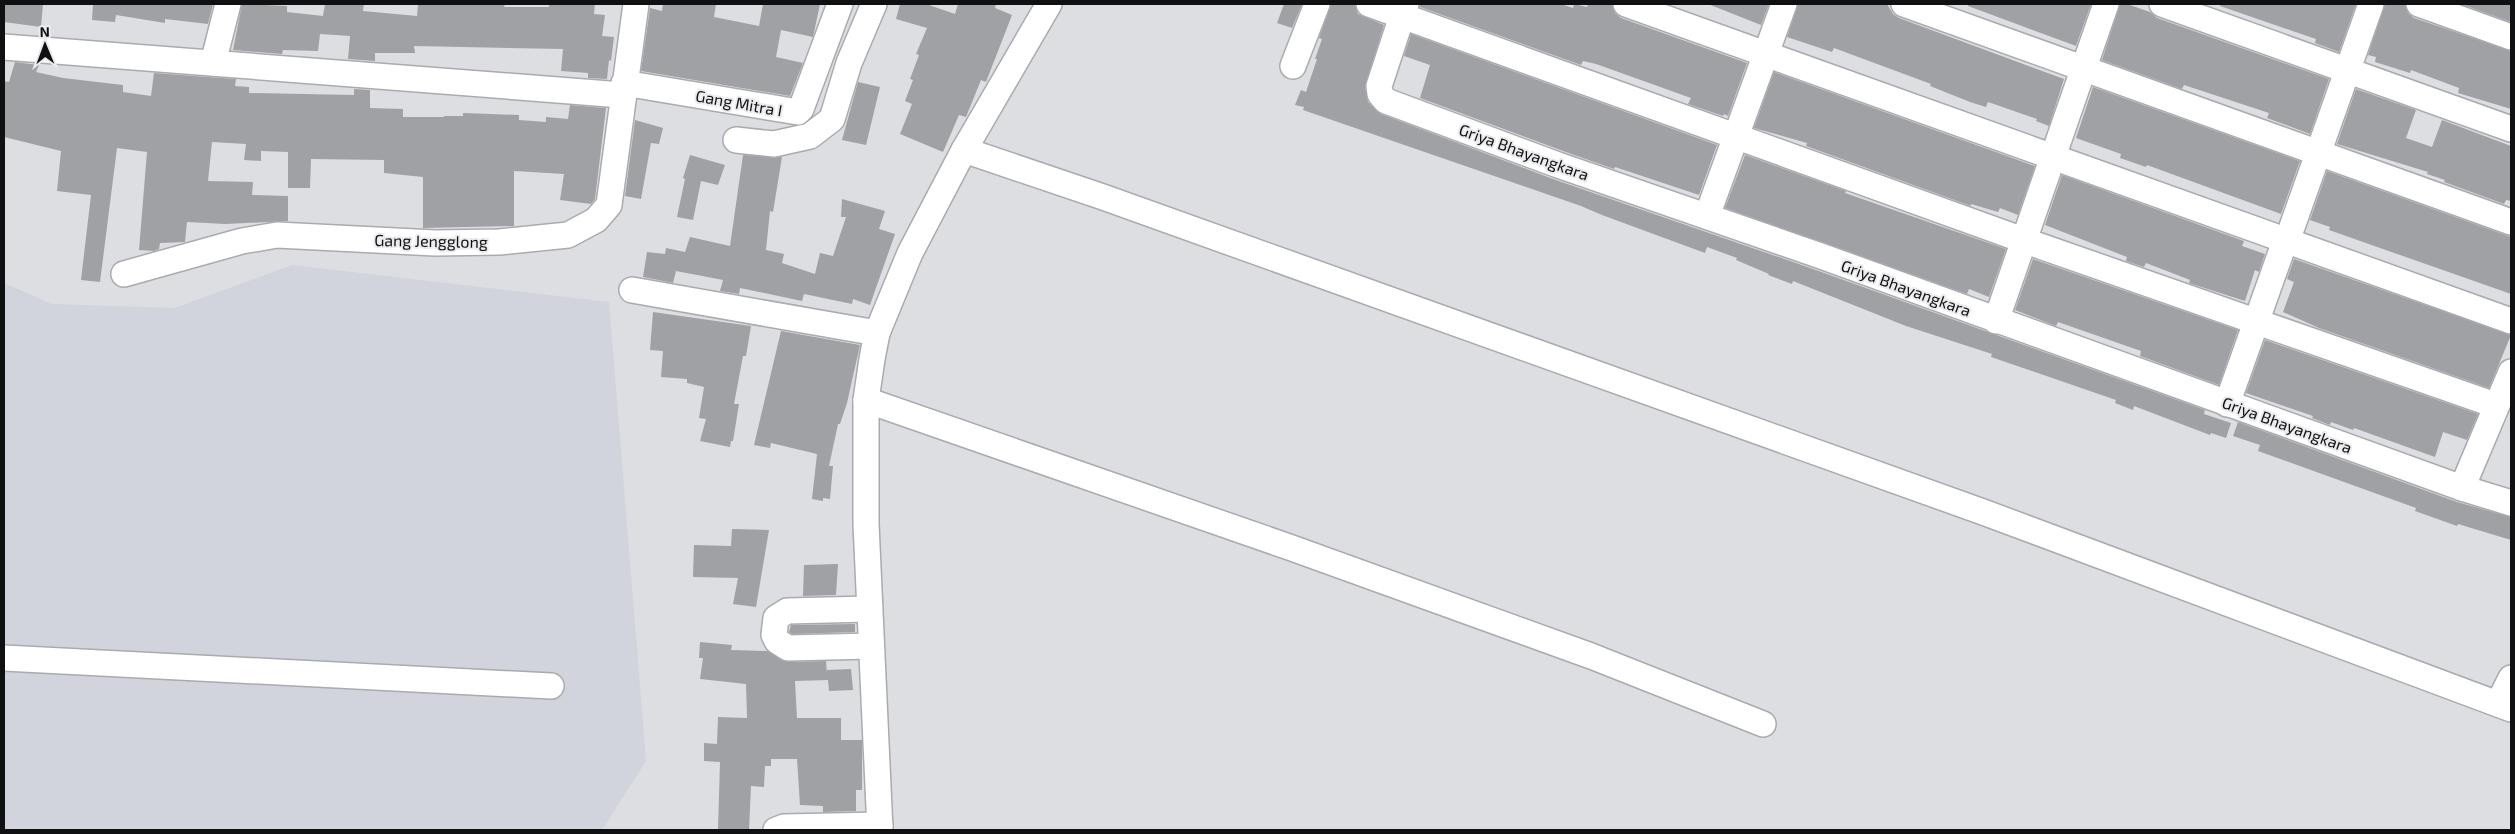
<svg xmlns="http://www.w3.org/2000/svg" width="2515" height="834" font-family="'Exo 2',sans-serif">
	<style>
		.built { fill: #d1d3dd }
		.building { fill: #a0a1a4 }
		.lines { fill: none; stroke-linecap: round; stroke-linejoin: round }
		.minor-casing { stroke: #aaabae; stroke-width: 28 }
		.minor { stroke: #fff; stroke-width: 25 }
		.labels { text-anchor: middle; stroke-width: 4; stroke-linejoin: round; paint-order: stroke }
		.street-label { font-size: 16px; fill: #0f1011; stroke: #ebebee }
	</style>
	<rect width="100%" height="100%" fill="#dddee1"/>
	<polygon class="built" points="292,265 609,302 646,761 602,830 4,830 4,283 52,304 175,308"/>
	<g class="building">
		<polygon points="4,4 43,4 41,27 4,22"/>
		<polygon points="93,4 213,4 208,24 165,19 165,23 116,15 115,22 92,20"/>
		<polygon points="242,4 287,6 287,12 323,16 325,4 364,4 363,11 417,16 418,4 505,4 504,7 549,7 549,4 595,4 594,14 605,15 602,36 614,37 611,61 609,60 607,79 588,78 588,73 561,71 563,49 414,46 415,53 375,53 375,61 348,59 350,36 320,34 318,51 283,50 282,54 233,50"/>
		<polygon points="663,4 716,4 714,17 759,26 763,4 820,4 813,37 781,30 776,57 803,63 790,96 641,71 650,8 662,11"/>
		<polygon points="900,4 926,4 955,14 958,4 996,4 995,8 1012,15 986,82 981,80 966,117 959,115 943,152 900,134 912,104 905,101 913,80 910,79 919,55 916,54 927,28 896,19"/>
		<polygon points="1284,4 1302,4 1292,28 1277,23"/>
		<polygon points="1331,4 1355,4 1358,14 1384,25 1365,87 1368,102 1381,114 1553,179 1816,270 2205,410 2204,414 2231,423 2226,438 2211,433 2210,435 2134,406 2133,410 2115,403 2116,400 1991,357 1992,354 1906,326 1793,281 1792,284 1768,275 1769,274 1736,260 1737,258 1707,247 1705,253 1602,215 1581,206 1303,110 1304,107 1295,105 1301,90 1306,92 1317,59 1315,59 1322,39 1319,38"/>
		<polygon points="1420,4 1561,4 1573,8 1574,4 1587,7 1588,4 1612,4 1615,13 1621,18 1747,63 1728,116 1724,114 1723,116 1688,104 1691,98 1596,64 1583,61 1581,65 1420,7"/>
		<polygon points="1708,4 1769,4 1761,25"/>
		<polygon points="1798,4 1887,4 1893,14 1899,18 2064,79 2049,126 2036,121 2037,119 1988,102 1986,107 1970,102 1930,86 1931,84 1834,48 1832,52 1787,37"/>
		<polygon points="1968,4 2091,4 2076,46 1968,6"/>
		<polygon points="2120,4 2127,4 2150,12 2157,18 2329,79 2310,134 2267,118 2269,113 2184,85 2182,89 2102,60"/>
		<polygon points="2220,4 2356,4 2339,52 2315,43 2316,39 2220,6"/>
		<polygon points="2385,4 2405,4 2408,13 2414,18 2511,51 2511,109 2458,93 2459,88 2411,70 2410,73 2375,62 2376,57 2368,55"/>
		<polygon points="2461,4 2511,4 2511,22"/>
		<polygon points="1411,34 1717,145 1699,195 1615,167 1614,169 1563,151 1420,98 1430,65 1404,56"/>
		<polygon points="15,62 39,65 36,72 63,78 123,85 123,92 151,96 154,73 236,79 235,86 249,87 249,93 354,95 354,89 370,90 370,108 403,109 403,117 444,117 444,116 463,116 463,113 519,115 519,120 546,122 546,117 568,119 570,105 606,108 595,199 591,204 560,200 564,174 514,171 514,226 423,228 423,177 384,173 384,160 311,159 310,188 288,188 288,152 261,151 261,161 244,160 246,144 212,142 208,181 253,182 252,195 288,196 288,221 226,224 187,222 185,242 160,243 159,249 154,251 139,250 147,152 117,148 100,282 81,280 91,195 57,191 61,151 4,137 4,81 9,82"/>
		<polygon points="1774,72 2035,166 2018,215 2000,208 1998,212 1971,204 1971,206 1806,146 1807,143 1754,128"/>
		<polygon points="858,82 880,87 866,145 842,140"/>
		<polygon points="2093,87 2300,161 2281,214 2147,165 2146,167 2120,158 2121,154 2076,138"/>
		<polygon points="2356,89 2416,110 2406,138 2432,147 2442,120 2511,146 2511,201 2506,200 2504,204 2444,182 2445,180 2427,174 2428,172 2337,144"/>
		<polygon points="635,120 663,128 659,144 651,143 641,199 625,196"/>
		<polygon points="690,155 725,165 718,185 701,181 693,220 677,217 685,179 683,178"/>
		<polygon points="743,155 782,157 773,212 770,211 766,250 784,254 782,263 815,274 820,253 833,256 846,217 841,217 842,199 885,211 879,229 895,234 870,305 853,299 852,304 804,294 802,301 740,288 739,294 720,291 723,280 676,271 673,283 643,277 647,252 665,254 666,248 685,252 690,237 730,246"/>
		<polygon points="1745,155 1846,191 1845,193 2006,249 1989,297 1969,289 1967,294 1725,208"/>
		<polygon points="2327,171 2511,237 2511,294 2329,230 2330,227 2310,220"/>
		<polygon points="2062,175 2244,241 2242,246 2265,254 2259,272 2255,270 2245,301 2189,283 2190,280 2146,263 2144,267 2126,261 2127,257 2045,225"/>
		<polygon points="2033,259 2238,330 2219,385 2140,356 2141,351 2058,322 2056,326 2015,310"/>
		<polygon points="2294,259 2511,335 2489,388 2319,328 2283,312 2294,282 2287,279"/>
		<polygon points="653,312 751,326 746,356 743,356 734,404 739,404 733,441 731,441 730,447 700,441 706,419 699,418 704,387 687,383 687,379 661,377 663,351 650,350"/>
		<polygon points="781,331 860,345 847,403 840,424 838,424 829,466 833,466 830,499 823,498 823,501 812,499 817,454 771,443 770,448 754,445"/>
		<polygon points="2265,340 2478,414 2467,440 2443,432 2435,457 2354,428 2353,430 2331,422 2330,425 2312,418 2313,416 2246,393"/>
		<polygon points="2238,422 2457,502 2511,517 2511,540 2458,524 2457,526 2415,511 2416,508 2258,451 2260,445 2233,436"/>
		<polygon points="732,529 769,530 756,607 733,604 738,578 693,577 694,545 731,546"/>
		<polygon points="838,564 836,595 803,596 804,565"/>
		<polygon points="855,624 855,632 792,634 789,632 791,625"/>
		<polygon points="700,642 732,645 731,650 768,651 788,662 826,661 827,674 827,670 851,669 853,690 829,691 828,680 795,681 797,718 841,718 841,740 862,740 862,790 856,790 856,811 823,812 823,806 800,805 797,759 771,759 771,766 765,766 764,787 751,786 749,830 718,830 720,762 704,761 704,743 717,744 718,717 747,718 746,684 700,679 703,658 699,658"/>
	</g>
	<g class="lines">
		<g class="minor-casing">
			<g id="minor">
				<polyline points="1369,4 2023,240 2495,405"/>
				<polyline points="1406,4 1379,86 1380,94 1386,101 1558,165 1821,256 2462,488 2511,503"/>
				<polyline points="1626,4 2511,321"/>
				<polyline points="1904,4 2511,222"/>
				<polyline points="2162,4 2511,129"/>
				<polyline points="2419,4 2511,37"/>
				<polyline points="4,47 622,95"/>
				<polyline points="213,63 228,4"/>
				<polyline points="1293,66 1317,4"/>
				<polyline points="624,83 798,112 801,109 840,4"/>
				<polyline points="736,140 774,144 810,136 832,119 849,63 874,4"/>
				<polyline points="964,150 1103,197 1983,512 2511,709"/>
				<polyline points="1707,216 1784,4"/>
				<polyline points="2292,227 2371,4"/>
				<polyline points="124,274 242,241 277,235 435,243 499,242 568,235 596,220 609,205 636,4"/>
				<polyline points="632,290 877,333"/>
				<polyline points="1996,321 2106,4"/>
				<polyline points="866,400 1289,547 1591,656 1763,724"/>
				<polyline points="2227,404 2285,241"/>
				<polyline points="2462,488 2511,372"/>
				<polyline points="869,609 787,611 776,618 774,635 777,641 788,648 871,646"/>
				<polyline points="4,658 551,686"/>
				<polyline points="2498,704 2511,678"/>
				<polyline points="776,830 784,827 880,825"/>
				<polyline points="880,830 866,524 866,400 872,359 877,333 910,253 964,150 1049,4"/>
			</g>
		</g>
		<use href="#minor" class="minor"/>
	</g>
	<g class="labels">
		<g class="street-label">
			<text transform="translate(739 103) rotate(10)" y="6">Gang Mitra I</text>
			<text transform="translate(1524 152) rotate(20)" y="6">Griya Bhayangkara</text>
			<text transform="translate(431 241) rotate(1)" y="6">Gang Jengglong</text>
			<text transform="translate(1906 288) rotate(20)" y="6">Griya Bhayangkara</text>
			<text transform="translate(2287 425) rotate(20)" y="6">Griya Bhayangkara</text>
		</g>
	</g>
	<rect width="2515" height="834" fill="none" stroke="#0f1011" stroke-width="10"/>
	<g transform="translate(45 45) rotate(359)" stroke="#ebebee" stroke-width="4" paint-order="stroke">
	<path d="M0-4L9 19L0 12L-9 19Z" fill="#0f1011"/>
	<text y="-8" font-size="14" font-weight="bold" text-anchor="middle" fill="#0f1011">N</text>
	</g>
</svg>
